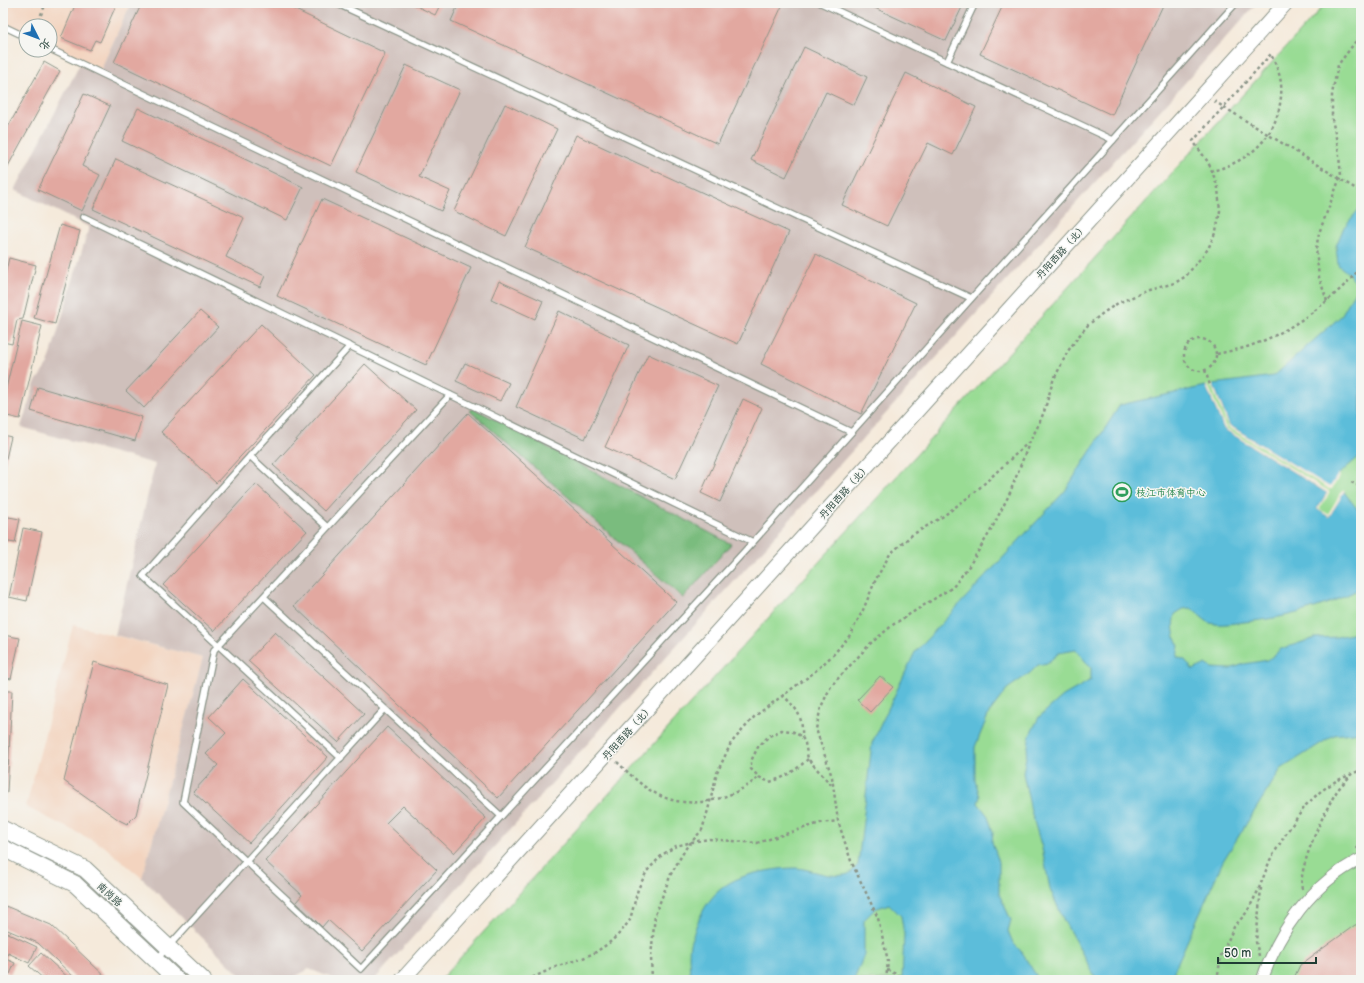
<svg xmlns="http://www.w3.org/2000/svg" width="1364" height="983" font-family="'Balsamiq Sans','LXGW WenKai TC',sans-serif">
	<style>
		.built { fill: #f3d4bf }
		.industrial { fill: #cfc0bb }
		.green { fill: #99dc94; stroke: #5c8c64 }
		.forest { fill: #7abc7e; stroke: #4c7c59 }
		.water { fill: #5bbdda; stroke: #3d7d87 }
		.pier { fill: #f5eadb }
		.building { fill: #e2a8a0 }
		.lines { fill: none; stroke-linecap: round; stroke-linejoin: round }
		.service-casing { stroke: #8a9488; stroke-width: 8 }
		.minor-casing { stroke: #8a9488; stroke-width: 13 }
		.tertiary-casing { stroke: #8a9488; stroke-width: 16 }
		.secondary-casing { stroke: #8a9488; stroke-width: 18 }
		.path { stroke: #8a9488; stroke-width: 2.5; stroke-dasharray: 3 3; stroke-linecap: butt }
		.service { stroke: #fff; stroke-width: 5.5 }
		.minor { stroke: #fff; stroke-width: 11 }
		.tertiary { stroke: #fff; stroke-width: 14 }
		.secondary { stroke: #fff; stroke-width: 16 }
		.labels { text-anchor: middle; stroke-width: 3; stroke-linejoin: round; paint-order: stroke }
		.street-label { font-size: 10px; fill: #1f3d34; stroke: #f6f6f2 }
		.leisure-label { font-size: 10px; fill: #27864d; stroke: #f6f6f2; text-anchor: start }
	</style>
	<rect width="100%" height="100%" fill="#f6f6f2"/>
	<filter id="ink" filterUnits="userSpaceOnUse"><feTurbulence type="fractalNoise" baseFrequency=".025" numOctaves="2"/><feDisplacementMap in="SourceGraphic" scale="8" xChannelSelector="R" yChannelSelector="G"/><feConvolveMatrix kernelMatrix="1 2 1 2 8 2 1 2 1" color-interpolation-filters="sRGB"/></filter>
	<filter id="wash" filterUnits="userSpaceOnUse"><feTurbulence type="fractalNoise" baseFrequency=".012" numOctaves="4" result="noise"/><feDisplacementMap in="SourceGraphic" scale="16" xChannelSelector="R" yChannelSelector="G"/><feGaussianBlur stdDeviation="0.9" result="paint"/><feColorMatrix in="noise" values="0 0 0 0 0 0 0 0 0 0 0 0 0 0 0 0 0 1.4 0 .05"/><feComposite in="paint" operator="in"/></filter>
	<g filter="url(#wash)">
		<rect width="100%" height="100%" fill="#f5eadb"/>
		<g class="built">
			<polygon points="3,3 131,3 99,73 50,49 50,26 26,26 26,37 3,26"/>
			<polygon points="73,625 203,658 142,878 104,846 26,807"/>
		</g>
		<polygon class="industrial" points="131,3 1257,3 374,980 337,980 309,969 289,980 245,980 142,878 203,658 115,635 155,464 21,427 35,383 48,364 89,227 15,190 80,64 99,73"/>
		<polygon class="green" points="1326,3 1361,3 1361,980 440,980"/>
		<polygon class="forest" points="473,408 731,544 683,598 470,411"/>
		<g class="water">
			<polygon points="1361,207 1361,455 1339,474 1330,488 1229,425 1213,384 1274,376 1341,316 1358,286 1349,274 1338,265 1336,246 1344,227"/>
			<path d="M1206,386l18,43 103,64 -10,16 12,8 15,-25 14,18 3,1v77c-37,20 -75,30 -117,34 -11,1 -23,4 -34,1 -5,-2 -14,-11 -19,-15l-8,1 -8,5c-3,10 -2,22 4,32l-2,11 8,3 8,10 13,-6 6,4 18,1 14,-5 24,-4 13,-11 34,-11 22,-1 24,-5v100l-27,3 -53,34 -58,92 -53,119h-73l-33,-59 -14,-32 -8,-41 -11,-37 -8,-38 7,-38 9,-18 24,-21 28,-16v-12l-15,-18 -17,3 -12,10 -9,2 -8,8 -23,16 -18,24 -14,34v33l5,17 -2,6 10,13 5,16 -1,10 7,20v32l12,26 -3,11 5,12 7,7 16,25 1,5h-135l2,-46 -3,-18 -12,-12 -14,5 -11,11v35l-10,25h-164c0,-12 -2,-25 0,-36 1,-5 4,-10 5,-15 13,-36 33,-52 71,-58 10,-2 20,-3 30,-3 15,1 32,10 48,7 6,0 10,-6 14,-10l14,-122 43,-91 150,-161 55,-86z"/>
		</g>
		<g class="pier">
			<polygon points="1213,384 1229,425 1330,487 1338,474 1340,475 1332,489 1329,489 1228,427 1211,385"/>
			<polygon points="1208,385 1226,428 1329,491 1329,494 1319,509 1328,514 1342,491 1345,491 1329,517 1317,509 1327,493 1224,429 1206,386"/>
		</g>
		<g id="blocks">
			<g class="building">
				<polygon points="76,3 85,5 86,3 117,3 100,42 95,40 90,50 61,38"/>
				<polygon points="142,3 281,3 385,53 331,166 114,62"/>
				<polygon points="410,3 441,3 435,15"/>
				<polygon points="459,3 774,3 782,6 718,144 451,21"/>
				<polygon points="864,3 964,3 946,41"/>
				<polygon points="1004,3 1164,3 1112,115 980,54"/>
				<polygon points="804,47 867,77 854,105 826,92 786,177 751,160"/>
				<polygon points="44,62 60,71 7,168 3,166 3,136"/>
				<polygon points="406,65 460,90 419,177 450,191 441,211 356,172"/>
				<polygon points="906,73 976,107 953,155 928,143 887,226 842,205"/>
				<polygon points="84,94 110,106 82,166 100,175 82,211 38,190"/>
				<polygon points="505,104 557,129 506,236 454,211"/>
				<polygon points="138,108 303,187 287,220 122,141"/>
				<polygon points="576,135 789,232 738,344 525,247"/>
				<polygon points="116,159 244,218 226,257 265,276 260,287 93,209"/>
				<polygon points="322,199 471,268 426,365 277,296"/>
				<polygon points="60,225 80,231 55,324 34,318"/>
				<polygon points="816,254 916,303 861,414 761,364"/>
				<polygon points="9,258 36,265 23,319 17,320 12,344 3,342 3,278 4,279"/>
				<polygon points="499,281 543,301 535,319 491,299"/>
				<polygon points="200,311 218,327 144,408 126,391"/>
				<polygon points="559,311 629,345 585,439 516,407"/>
				<polygon points="22,321 42,326 20,419 3,415 3,401"/>
				<polygon points="261,324 316,375 216,483 161,432"/>
				<polygon points="648,354 718,386 675,479 605,447"/>
				<polygon points="465,363 509,383 500,401 456,381"/>
				<polygon points="365,364 416,410 324,511 273,465"/>
				<polygon points="38,387 142,417 135,441 31,411"/>
				<polygon points="743,399 762,408 720,502 701,493"/>
				<polygon points="468,413 676,602 498,798 294,606"/>
				<polygon points="3,435 11,437 4,467 3,467"/>
				<polygon points="256,484 307,531 214,631 163,585"/>
				<polygon points="3,516 20,519 15,543 3,541"/>
				<polygon points="23,528 42,532 27,601 9,597"/>
				<polygon points="275,632 364,714 338,742 248,661"/>
				<polygon points="3,635 20,638 11,679 3,677"/>
				<polygon points="94,662 168,685 136,815 127,824 119,820 64,781"/>
				<polygon points="880,676 893,687 870,712 857,700"/>
				<polygon points="243,679 328,757 249,843 193,792 218,765 206,754 226,733 209,717"/>
				<polygon points="3,691 12,691 7,793 3,793"/>
				<polygon points="387,727 486,818 454,853 403,806 386,823 437,870 362,951 328,920 322,927 296,902 302,895 265,861"/>
				<polygon points="3,905 51,925 109,980 77,980 38,943 3,928"/>
				<polygon points="1361,924 1361,978 1356,980 1293,980 1300,965 1355,925"/>
				<polygon points="3,931 37,947 29,963 8,953 6,959 15,963 10,974 3,970"/>
				<polygon points="41,953 71,980 45,980 29,966"/>
			</g>
		</g>
	</g>
	<g filter="url(#ink)">
		<use href="#blocks" fill-opacity="0" stroke="#8a9488" stroke-width="1"/>
		<g class="lines">
			<g class="service-casing">
				<g id="service">
					<polyline points="336,3 971,298"/>
					<polyline points="821,3 1113,140"/>
					<polyline points="3,26 26,37"/>
					<polyline points="50,49 851,432"/>
					<polyline points="947,62 975,3"/>
					<polyline points="84,217 753,542"/>
					<polyline points="450,395 214,650 183,802 361,969 753,542 1236,3"/>
					<polyline points="250,456 143,576 341,758"/>
					<polyline points="327,527 250,456 350,346"/>
					<polyline points="264,597 501,816"/>
					<polyline points="157,959 384,710"/>
				</g>
			</g>
			<g class="minor-casing">
				<path id="minor" d="M1262,980c17,-50 50,-97 99,-121"/>
			</g>
			<g class="tertiary-casing">
				<polyline id="tertiary" points="402,980 1286,3"/>
			</g>
			<g class="secondary-casing">
				<g id="secondary">
					<polyline points="3,829 85,869 203,980"/>
					<polyline points="3,848 75,884 177,980"/>
				</g>
			</g>
			<g class="path">
				<polyline points="36,26 46,3"/>
				<polyline points="1214,101 1361,192"/>
				<polyline points="1327,301 1319,277 1316,249 1319,233 1341,175 1338,147 1332,119 1332,94 1338,65 1356,41 1361,38"/>
				<circle cx="1200" cy="355" r="16"/>
				<path d="M1217,354c12,-3 26,-5 38,-10 37,-13 82,-47 106,-77"/>
				<polyline points="1205,370 1210,385"/>
				<polyline points="1351,482 1361,487"/>
				<path d="M782,695c15,13 21,21 20,42"/>
				<path d="M808,759c-12,11 -23,19 -39,23l-10,-5 -8,-8v-8l7,-14 11,-11 13,-6 10,1 10,6 3,6 3,16 25,28"/>
				<path d="M617,762c12,11 24,24 38,31 33,19 77,7 104,-16"/>
				<polyline points="1357,849 1361,840"/>
				<path d="M1302,889c-5,-20 23,-80 35,-98 4,-6 10,-11 14,-16"/>
				<polyline points="1259,956 1256,942 1261,888"/>
				<polyline points="887,970 909,980"/>
				<polyline points="527,980 558,966 583,958 596,952 609,943 620,933 630,920 638,889 647,871 662,855 676,846 692,842 709,839 757,843 820,823 838,821"/>
				<polyline points="652,980 651,957 655,915 671,874 686,848 702,830 708,810 717,773 731,743 755,716 812,674 833,655 850,635 863,610 876,579 890,554 912,535 942,517 974,493 1030,441"/>
				<path d="M886,980l2,-19 -10,-43 -27,-57 -13,-40 -6,-44 -16,-48 5,-22 10,-21 40,-43 23,-19 59,-37 16,-21 21,-34 19,-37 21,-54 7,-13 7,-16 9,-31 15,-30 10,-14 10,-12 15,-12 15,-10 31,-13 26,-7 11,-7 22,-27 8,-18 4,-20 -2,-23 -6,-17 -4,-9 -15,-21 78,-87c2,5 5,11 7,17 4,10 4,22 2,33 -6,36 -33,58 -68,67"/>
				<polyline points="1217,980 1221,956 1234,927 1247,912 1258,891 1270,860 1287,832 1306,805 1321,791 1336,781 1361,770"/>
			</g>
			<use href="#service" class="service"/>
			<use href="#minor" class="minor"/>
			<use href="#tertiary" class="tertiary"/>
			<use href="#secondary" class="secondary"/>
		</g>
	</g>
	<defs>
		<g id="stadium-ring" transform="scale(1)"><circle r="9.5" fill="#f6f6f2" stroke="#2e9e5b" stroke-width="1.5"/><path d="M0-5a6.5 5 0 1 0 0 10a6.5 5 0 1 0 0-10ZM-3.5-1.8h7v3.6h-7Z" fill="#2e9e5b"/></g>
	</defs>
	<g fill-rule="evenodd">
		<use href="#stadium-ring" x="1122" y="492"/>
	</g>
	<g class="labels">
		<g class="street-label">
			<text transform="translate(1061 251) rotate(-48)" y="4">丹阳西路（北）</text>
			<text transform="translate(844 491) rotate(-48)" y="4">丹阳西路（北）</text>
			<text transform="translate(627 732) rotate(-48)" y="4">丹阳西路（北）</text>
			<text transform="translate(110 894) rotate(43)" y="4">南岗路</text>
		</g>
		<g class="leisure-label">
			<text x="1136" y="496">枝江市体育中心</text>
		</g>
	</g>
	<rect width="1364" height="983" fill="none" stroke="#f6f6f2" stroke-width="16"/>
	<g transform="translate(38 38) rotate(132)"><circle r="19" fill="#f6f6f2" stroke="#a0aca6"/>
	<path d="M0-3L7 15L0 10L-7 15Z" fill="#1f6fb2"/>
	<text y="-6" font-size="11" font-weight="bold" text-anchor="middle" fill="#1f3d34">北</text>
	</g>
	<path d="M1218 957v6h98v-6" fill="none" stroke="#1f3d34" stroke-width="2"/>
	<text x="1224" y="957" font-size="12" fill="#1f3d34" stroke="#f6f6f2" stroke-width="3" paint-order="stroke">50 m</text>
</svg>
